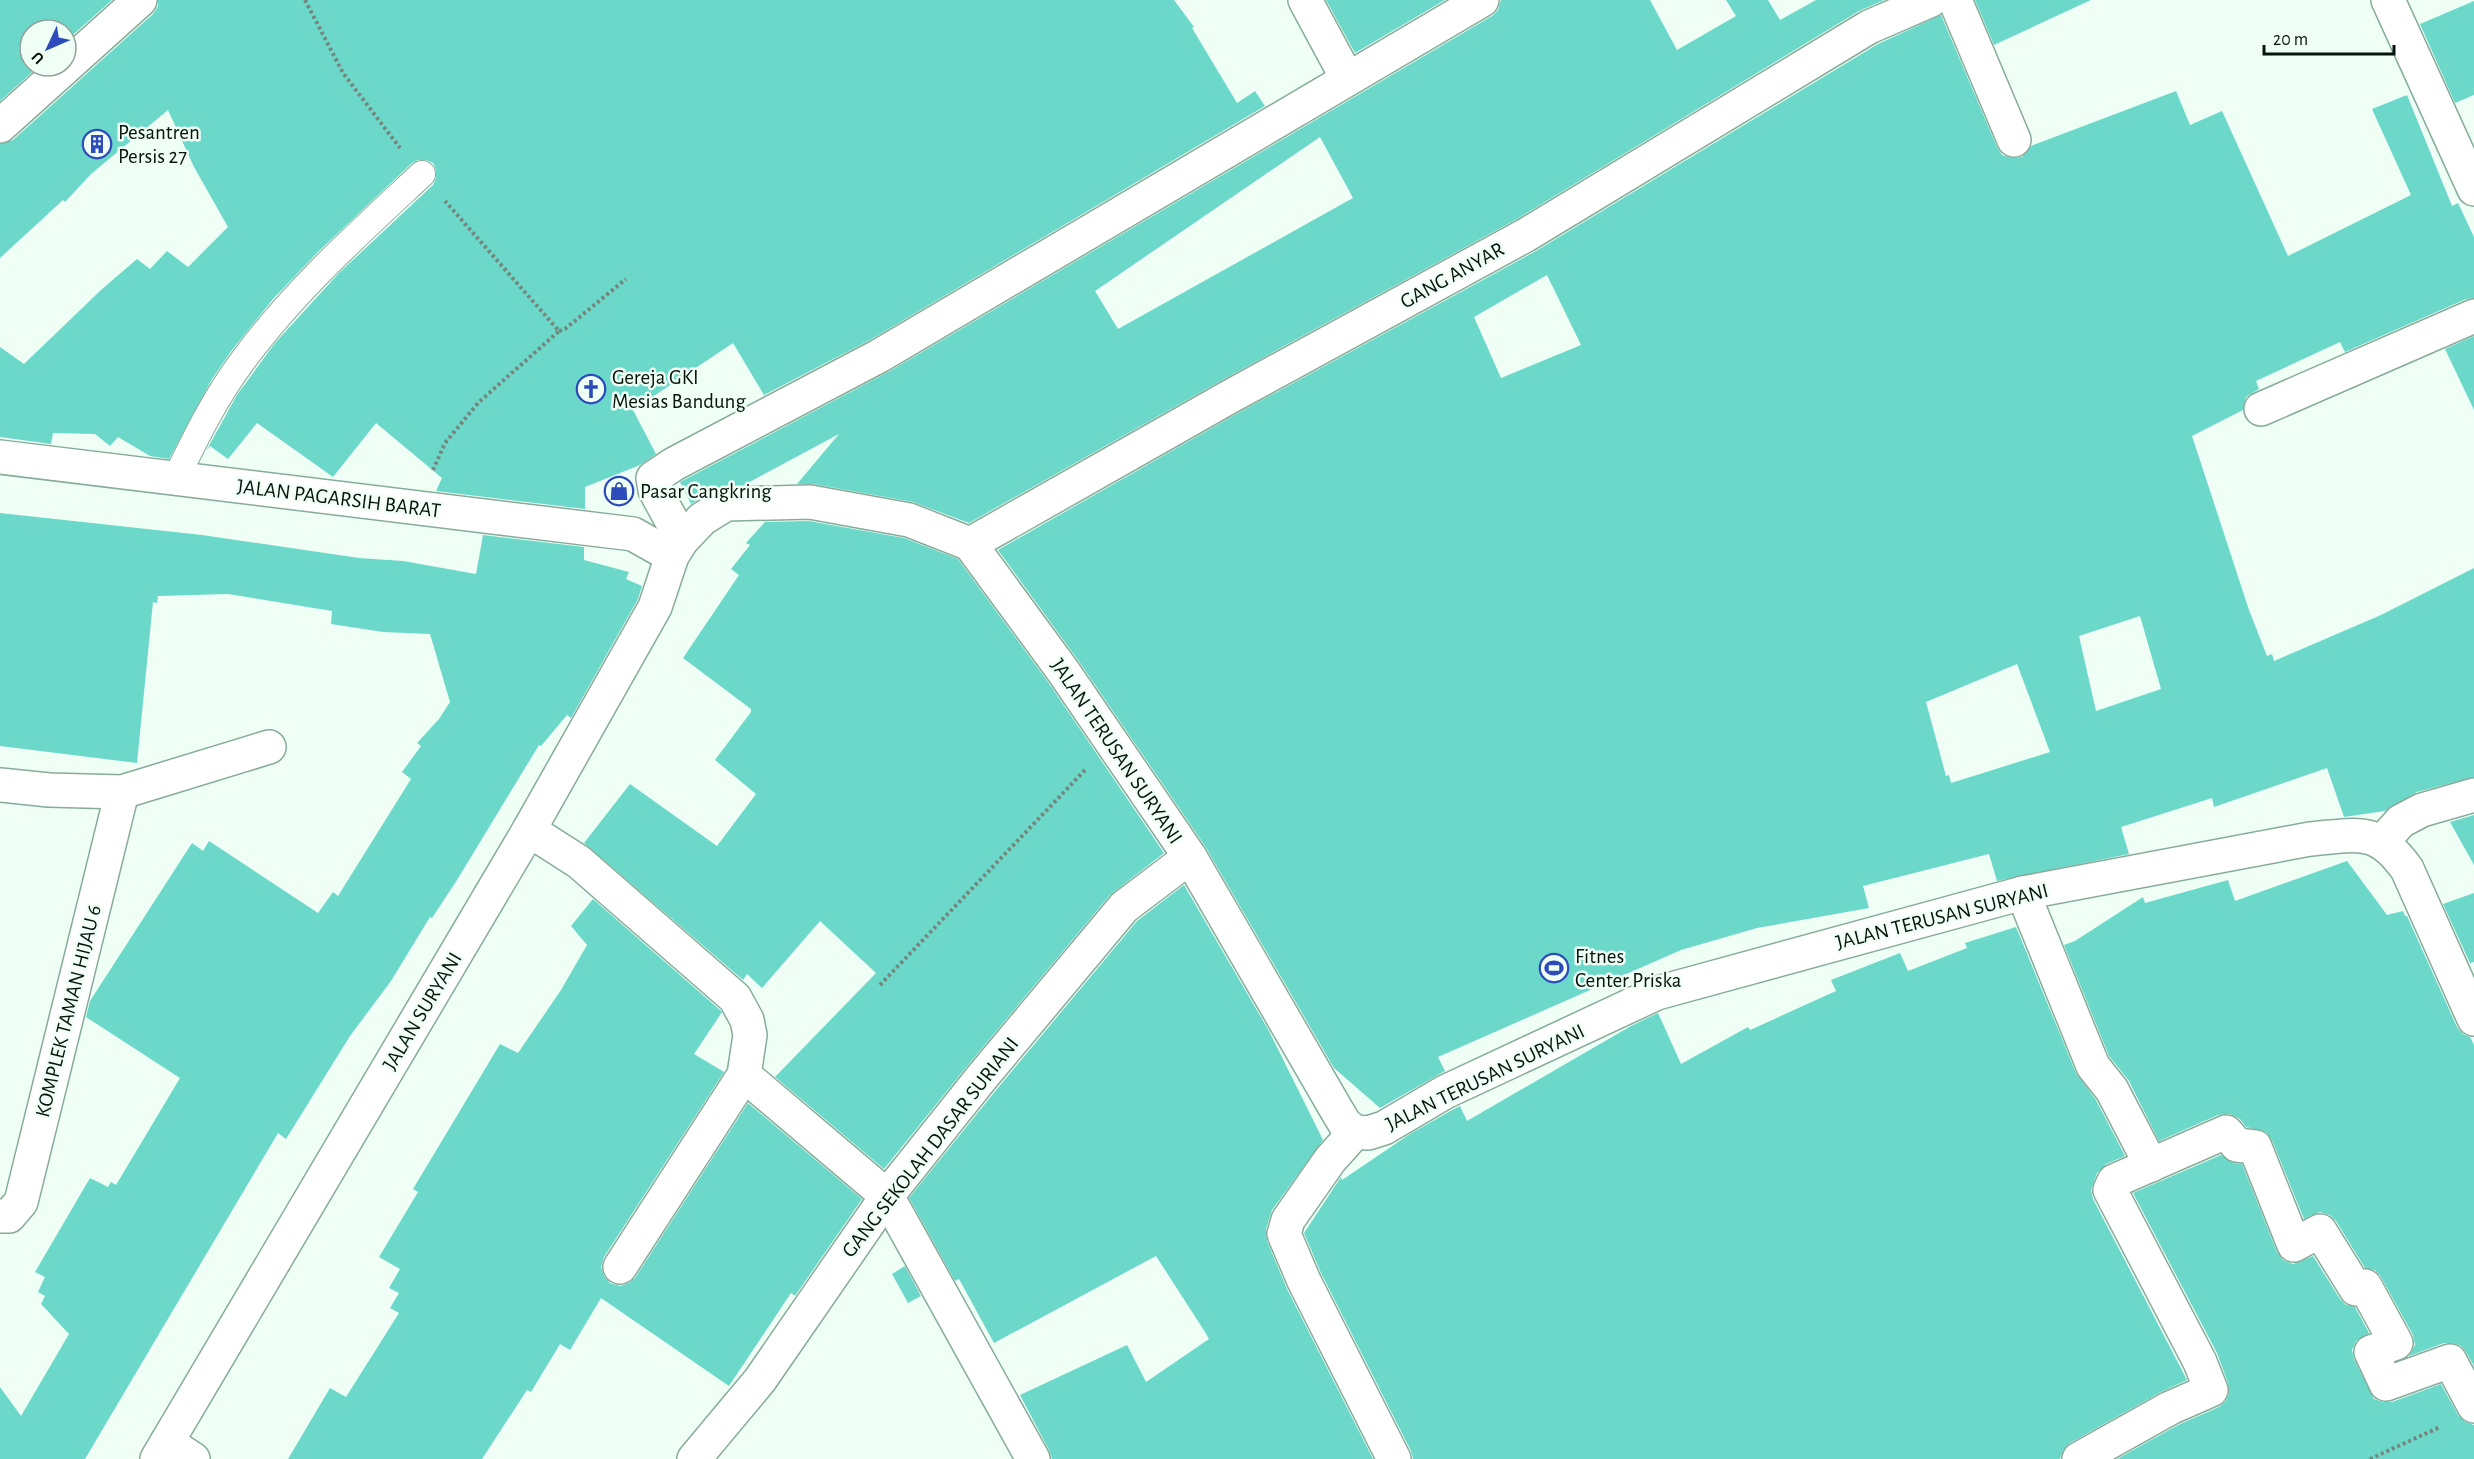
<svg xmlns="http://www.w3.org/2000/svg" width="2474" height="1459" font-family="'Alegreya Sans',sans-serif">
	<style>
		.building { fill: #6cd8ca; fill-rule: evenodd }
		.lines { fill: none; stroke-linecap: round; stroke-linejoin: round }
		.lane-casing { stroke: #86ab99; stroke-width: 28 }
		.street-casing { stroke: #86ab99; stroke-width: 36 }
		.path { stroke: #76857d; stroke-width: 4; stroke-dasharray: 3 3; stroke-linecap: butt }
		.lane { stroke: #fff; stroke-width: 26 }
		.street { stroke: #fff; stroke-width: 33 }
		.labels { text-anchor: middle; stroke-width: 5; stroke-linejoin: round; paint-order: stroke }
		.poi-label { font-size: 21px; fill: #06140d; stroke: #effff6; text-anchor: start }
		.street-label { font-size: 21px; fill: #06140d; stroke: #effff6 }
	</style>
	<rect width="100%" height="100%" fill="#effff6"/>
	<g class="building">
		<polygon points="0,0 112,0 66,41 66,30 30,30 30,66 39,66 0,101"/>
		<polygon points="158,0 1174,0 1194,27 1192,28 1237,103 1255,91 1265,106 870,340 764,395 733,343 633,410 656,454 640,465 585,487 585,509 436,491 442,478 376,423 333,477 257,423 228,459 210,446 206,451 237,395 275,343 339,273 433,185 436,178 436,170 433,163 426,160 418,160 412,163 318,252 273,299 232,350 212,379 169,459 150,456 118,437 110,446 95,434 53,433 51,444 0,437 0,347 24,364 101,290 137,259 150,269 167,251 188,267 228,227 194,167 168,110 91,174 65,202 63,200 0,258 0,144 13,140 153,14 158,6"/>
		<polygon points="1326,0 1445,0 1355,53"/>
		<path d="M1501,0h149l27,50 59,-34 -10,-16h42l12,20 36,-20h68l-25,11 -342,208 -295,161 -253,143 -56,-21 -100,-18h-16l42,-50 -95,51 -27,3 -26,16 -11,-22 4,-2 204,-108 604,-356 6,-6zM1320,137l33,61 -235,131 -23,-38z"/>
		<polygon points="1975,0 2091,0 1994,45"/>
		<polygon points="2474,1 2474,95 2455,103 2420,24"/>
		<path d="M1941,15l56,132 5,8 9,3 11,-1 9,-11 145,-55 14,34 32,-14 66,145 123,-61 -39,-86 35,-14 45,111 6,-3 16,34v61l-8,1 -121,53 -5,-10 -84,39 3,8 -13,8 -3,13 -51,26 57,174 18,46 5,-2 2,7 107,-46 93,-47v209l-57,15 -32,19 -41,6 -17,-49 -113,39 -2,-9 -91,29 8,27 -132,27 -8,-27 -126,32 6,22 -112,20 -76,22 -243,107 7,14 -65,37 -46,-40 -129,-222 -127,-186 -80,-110 242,-138 296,-161 342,-207zM1547,275l34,70 -80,33 -27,-61zM2140,616l21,73 -65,22 -17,-75zM2017,664l33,88 -99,31 -2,-8 -3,1 -20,-74z"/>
		<polygon points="2474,336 2474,410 2445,349"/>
		<polygon points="0,513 202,535 359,558 403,561 476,574 483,535 584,547 584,560 629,572 626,579 642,586 638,599 571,718 567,715 541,746 539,745 457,880 432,918 430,917 391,981 350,1036 286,1139 278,1133 85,1459 0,1459 0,1387 21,1416 69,1334 41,1304 45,1296 38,1292 45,1277 35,1272 90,1178 108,1187 111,1182 116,1185 180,1078 86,1017 90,1001 192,843 203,851 209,841 318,913 333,892 338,896 411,779 402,772 421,746 417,743 439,719 450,702 430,634 383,632 331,624 332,611 228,594 158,596 157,603 153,602 137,763 0,746"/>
		<polygon points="809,521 904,538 958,559 1048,682 1164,853 1110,895 968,1065 884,1169 775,1077 876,973 820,921 762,988 747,974 743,980 584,843 630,784 717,846 756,794 715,760 751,712 751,709 683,658 739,575 731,569 750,545 746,543 765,522"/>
		<polygon points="2474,815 2474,865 2450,822"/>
		<polygon points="2347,861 2387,915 2403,911 2405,916 2407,916 2457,1027 2463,1034 2470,1037 2474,1045 2474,1366 2466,1352 2461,1346 2453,1343 2444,1343 2409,1356 2415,1345 2413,1335 2381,1277 2375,1270 2365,1268 2336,1221 2330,1215 2320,1212 2304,1219 2272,1140 2266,1132 2246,1127 2240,1119 2230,1114 2218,1115 2159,1141 2129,1081 2109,1056 2064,945 2075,941 2143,897 2145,903 2228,880 2235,901"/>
		<polygon points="1184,885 1269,1031 1323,1140 1272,1210 1266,1229 1267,1241 1287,1289 1373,1459 1052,1459 1049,1450 1020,1395 1127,1345 1146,1382 1209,1339 1205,1332 1156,1256 994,1343 959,1279 955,1281 909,1198 997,1089 1137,921"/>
		<polygon points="2474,893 2474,962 2470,963 2443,904"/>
		<polygon points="593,899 720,1010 722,1012 694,1054 724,1072 604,1257 601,1267 604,1276 610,1283 620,1286 629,1283 635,1278 748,1103 862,1199 795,1296 791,1293 729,1386 601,1298 570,1350 560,1344 531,1392 527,1390 482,1459 288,1459 330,1388 346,1397 399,1313 390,1308 399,1293 389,1288 400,1269 379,1257 418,1192 413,1189 500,1044 518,1053 561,990 587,945 571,926"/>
		<polygon points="2016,927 2076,1073 2096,1100 2125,1156 2106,1164 2097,1173 2091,1190 2093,1199 2187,1380 2161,1392 2070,1443 2063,1450 2060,1459 1413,1459 1411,1451 1321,1273 1304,1233 1341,1177 1342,1180 1410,1134 1454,1109 1460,1106 1467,1121 1631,1026 1658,1013 1681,1064 1748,1027 1750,1030 1836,991 1831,980 1900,953 1908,971 1967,948 1965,943"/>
		<polygon points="2221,1155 2234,1163 2242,1164 2277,1252 2283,1260 2293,1264 2313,1256 2340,1299 2346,1305 2355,1307 2369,1333 2356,1341 2352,1350 2354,1359 2374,1399 2383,1402 2392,1402 2441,1384 2458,1415 2465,1422 2474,1425 2474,1459 2117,1459 2178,1425 2219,1407 2226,1401 2229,1393 2228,1383 2217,1353 2133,1193"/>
		<polygon points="905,1266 921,1296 908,1303 892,1274"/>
	</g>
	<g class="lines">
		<g class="lane-casing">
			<path id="lane" d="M176,478c20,-41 40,-82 68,-119 51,-69 116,-127 178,-185"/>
		</g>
		<g class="street-casing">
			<g id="street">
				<polyline points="1305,0 1347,78"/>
				<polyline points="1955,0 2014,140"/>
				<polyline points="2388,0 2474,189"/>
				<polyline points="0,126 140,0"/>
				<polyline points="2261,409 2474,316"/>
				<polyline points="0,457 633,534 672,556"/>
				<polyline points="682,540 655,490 653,478 674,464 879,356 1482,0"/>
				<polyline points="970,544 1231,396 1526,235 1869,27 1931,0"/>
				<polyline points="0,785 49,790 122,792 269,747"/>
				<polyline points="529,830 579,862 735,998 747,1020 750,1035 744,1075 620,1267"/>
				<polyline points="2383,841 2401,821 2422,810 2474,795"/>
				<polyline points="2023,893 2093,1066 2112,1090 2151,1165"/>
				<polyline points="744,1075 887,1196 1033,1459"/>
				<polyline points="1355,1132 1330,1160 1288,1220 1284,1234 1304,1281 1394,1459"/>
				<polyline points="0,1216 9,1216 21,1202 122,792"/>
				<polyline points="167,1442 193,1459"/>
				<path d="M157,1459l372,-629 126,-223 17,-51 10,-16 20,-21 24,-15 84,-2 99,18 61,24 93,127 127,186 146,252 9,15 10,8 13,1 16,-5 61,-36 212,-99 366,-100 287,-54c48,-4 66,-13 97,30l67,150"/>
				<polyline points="694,1459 760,1380 887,1196 982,1077 1124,907 1190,857"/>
				<polyline points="2079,1459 2170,1408 2211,1390 2200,1362 2110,1190 2114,1181 2226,1132 2237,1145 2255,1147 2294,1245 2320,1231 2356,1289 2365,1286 2396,1343 2371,1352 2386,1384 2450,1361 2474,1406"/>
			</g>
		</g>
		<g class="path">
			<polyline points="305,0 343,73 400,148"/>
			<polyline points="559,331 565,329 626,279"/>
			<polyline points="433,470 445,443 478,403 559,331 445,201"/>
			<polyline points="880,985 1085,770"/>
			<polyline points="2370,1459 2440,1427"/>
		</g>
		<use href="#lane" class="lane"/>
		<use href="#street" class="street"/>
	</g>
	<defs>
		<g id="building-ring" transform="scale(1.5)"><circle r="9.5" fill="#effff6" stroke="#2d4bbb" stroke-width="1.5"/><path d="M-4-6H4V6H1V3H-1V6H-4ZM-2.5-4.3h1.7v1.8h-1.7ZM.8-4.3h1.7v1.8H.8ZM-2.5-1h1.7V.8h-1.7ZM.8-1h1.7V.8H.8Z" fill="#2d4bbb"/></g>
		<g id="church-ring" transform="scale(1.5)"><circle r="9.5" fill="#effff6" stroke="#2d4bbb" stroke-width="1.5"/><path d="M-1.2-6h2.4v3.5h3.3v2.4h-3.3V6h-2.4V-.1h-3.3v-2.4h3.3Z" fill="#2d4bbb"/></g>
		<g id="shop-ring" transform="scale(1.5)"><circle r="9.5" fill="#effff6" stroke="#2d4bbb" stroke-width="1.5"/><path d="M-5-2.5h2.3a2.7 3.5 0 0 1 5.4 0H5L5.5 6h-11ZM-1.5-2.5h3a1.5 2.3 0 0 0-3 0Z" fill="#2d4bbb"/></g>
		<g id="stadium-ring" transform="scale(1.5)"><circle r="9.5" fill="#effff6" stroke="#2d4bbb" stroke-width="1.5"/><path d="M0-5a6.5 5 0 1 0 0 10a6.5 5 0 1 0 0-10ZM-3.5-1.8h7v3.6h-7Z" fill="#2d4bbb"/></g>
	</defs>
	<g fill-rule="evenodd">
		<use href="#building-ring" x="97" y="144"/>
		<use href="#church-ring" x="591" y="389"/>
		<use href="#shop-ring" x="619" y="491"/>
		<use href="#stadium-ring" x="1554" y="968"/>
	</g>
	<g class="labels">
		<g class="poi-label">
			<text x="118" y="139">Pesantren<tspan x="118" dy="24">Persis 27</tspan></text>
			<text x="612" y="384">Gereja GKI<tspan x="612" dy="24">Mesias Bandung</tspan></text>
			<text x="640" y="498">Pasar Cangkring</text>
			<text x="1575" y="963">Fitnes<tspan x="1575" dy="24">Center Priska</tspan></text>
		</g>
		<g class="street-label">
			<text transform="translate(1452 275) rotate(-29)" y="7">GANG ANYAR</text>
			<text transform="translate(339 498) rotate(7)" y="7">JALAN PAGARSIH BARAT</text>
			<text transform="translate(1117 751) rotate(56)" y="7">JALAN TERUSAN SURYANI</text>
			<text transform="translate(1942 916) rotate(-14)" y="7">JALAN TERUSAN SURYANI</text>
			<text transform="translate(68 1011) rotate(-76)" y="7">KOMPLEK TAMAN HIJAU 6</text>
			<text transform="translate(422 1011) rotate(-59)" y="7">JALAN SURYANI</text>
			<text transform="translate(1485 1077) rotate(-26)" y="7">JALAN TERUSAN SURYANI</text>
			<text transform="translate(930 1147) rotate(-52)" y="7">GANG SEKOLAH DASAR SURIANI</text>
		</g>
	</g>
	<g transform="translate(48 48) rotate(226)"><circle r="28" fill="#effff6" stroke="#92a199" stroke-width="1.5"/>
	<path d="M0-4.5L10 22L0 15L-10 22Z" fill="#2d4bbb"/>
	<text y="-9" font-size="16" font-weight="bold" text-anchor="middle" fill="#06140d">U</text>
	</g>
	<path d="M2264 45v9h130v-9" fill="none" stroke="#06140d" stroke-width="3"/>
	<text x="2273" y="45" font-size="18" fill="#06140d" stroke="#effff6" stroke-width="4.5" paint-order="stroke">20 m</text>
</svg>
